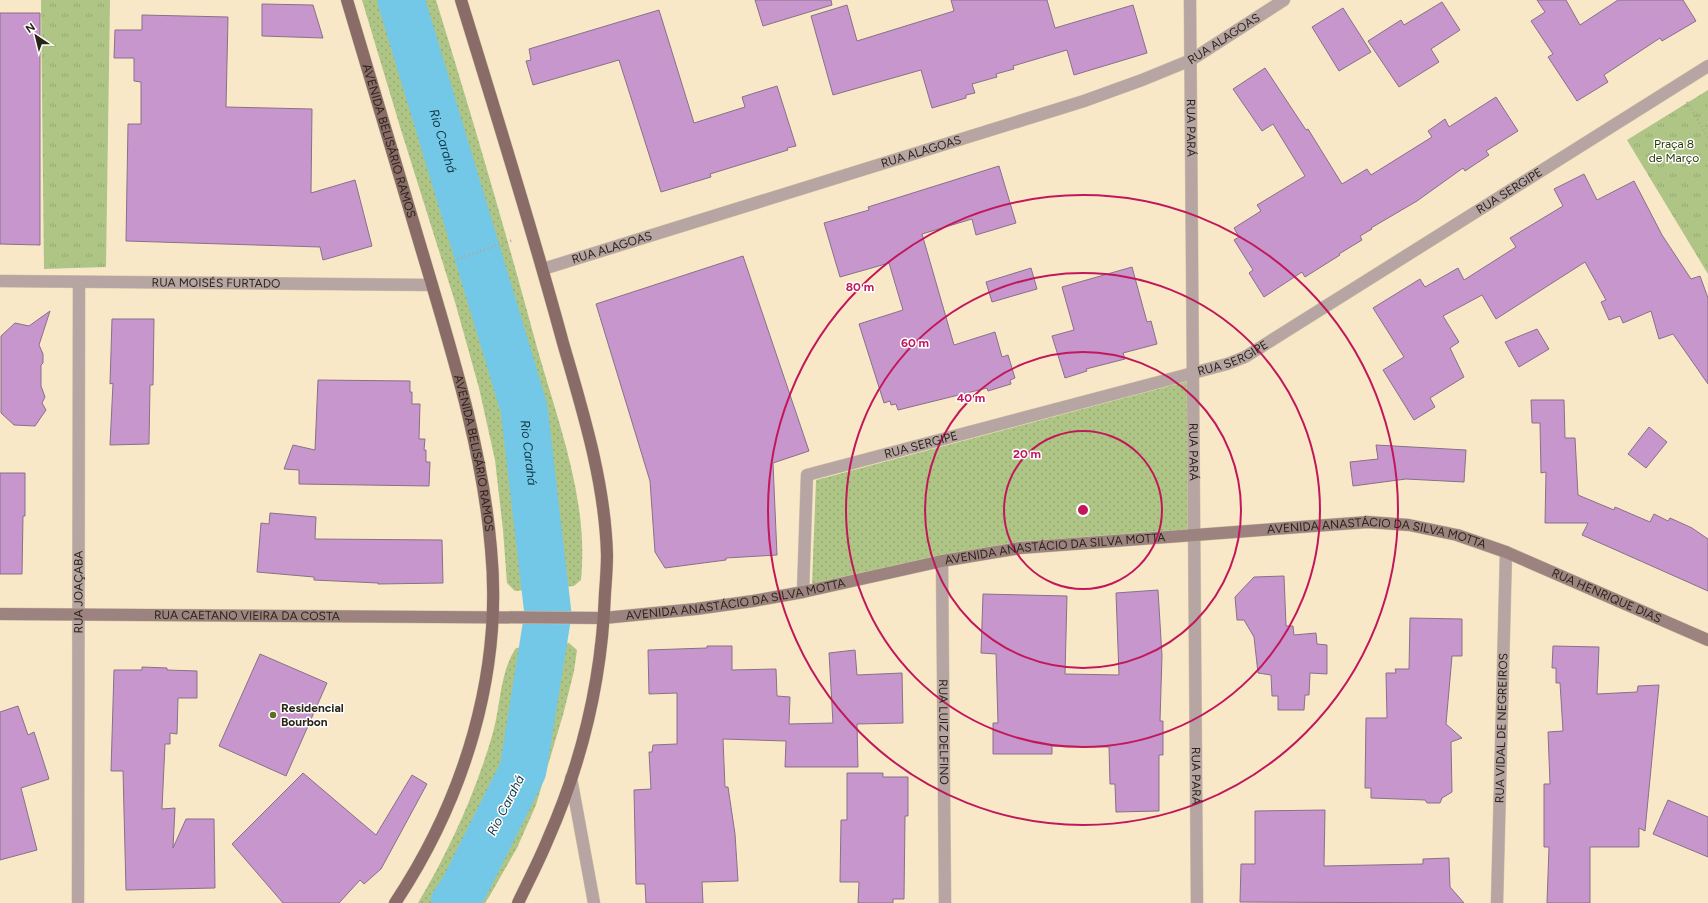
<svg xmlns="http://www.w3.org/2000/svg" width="1708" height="903" font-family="Figtree,sans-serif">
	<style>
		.grass { fill: url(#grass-dots) }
		.park { fill: url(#park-tufts) }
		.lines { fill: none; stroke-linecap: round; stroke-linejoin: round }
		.river { stroke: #74c8e7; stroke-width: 47 }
		.building { fill: #c796cc; stroke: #877189 }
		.minor-casing { stroke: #d3c5a8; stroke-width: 13 }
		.secondary-casing { stroke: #d3c5a8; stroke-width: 13 }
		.primary-casing { stroke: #d3c5a8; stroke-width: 13 }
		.path { stroke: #b4a78e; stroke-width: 2.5; stroke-dasharray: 1 3; stroke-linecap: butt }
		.minor { stroke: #b6a5a2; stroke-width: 12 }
		.secondary { stroke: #9c837f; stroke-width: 12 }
		.primary { stroke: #896c67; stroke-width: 12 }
		.ring { fill: none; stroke: #c2185b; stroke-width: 2 }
		.poi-dot { fill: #5d701e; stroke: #fff; stroke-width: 1.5 }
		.labels { text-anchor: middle; stroke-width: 3; stroke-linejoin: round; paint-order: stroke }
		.street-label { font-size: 12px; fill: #2b2519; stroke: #fff }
		.park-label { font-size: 12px; fill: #2c3a08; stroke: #fff }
		.poi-label { font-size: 12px; font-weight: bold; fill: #2b2519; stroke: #fff; text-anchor: start }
		.water-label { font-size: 13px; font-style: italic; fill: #113946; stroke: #fff }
		.centre { fill: #c2185b; stroke: #fff; stroke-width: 2 }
		.ring-label { font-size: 12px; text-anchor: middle; font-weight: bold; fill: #c2185b; stroke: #fff; stroke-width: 3; stroke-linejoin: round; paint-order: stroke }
	</style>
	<defs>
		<pattern id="grass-dots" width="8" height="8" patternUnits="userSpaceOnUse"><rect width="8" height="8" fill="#aec586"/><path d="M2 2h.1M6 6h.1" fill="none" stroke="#96a973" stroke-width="1.8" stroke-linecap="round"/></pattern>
		<pattern id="park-tufts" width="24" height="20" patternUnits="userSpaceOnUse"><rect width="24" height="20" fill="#aec586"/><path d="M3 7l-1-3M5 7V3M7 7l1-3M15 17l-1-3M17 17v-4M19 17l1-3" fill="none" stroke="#96a973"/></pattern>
	</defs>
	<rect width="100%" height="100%" fill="#f8e8c8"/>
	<g class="grass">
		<path d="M362,0h74c36,116 70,233 102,351 21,74 51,151 43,229l-7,6 -59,5 -8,-8 -4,-53 -8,-70 -16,-72 -24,-86 -54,-172z"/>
		<polygon points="1188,381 1188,530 1020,543 812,585 816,480"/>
		<path d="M569,643l8,7 -3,21 -11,44 -27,90 -19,43 -28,49 -4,6h-67c31,-52 57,-109 74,-167 9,-29 7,-63 24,-88z"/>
	</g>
	<g class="park">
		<polygon points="41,0 110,0 106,267 44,269"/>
		<polygon points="1708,90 1708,274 1627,140"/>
	</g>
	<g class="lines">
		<path class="river" id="s1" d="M401,0l123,408 24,206 -25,156 -59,118 -10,15"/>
	</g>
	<g class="building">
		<polygon points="755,0 831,0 832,5 763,26"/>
		<polygon points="951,0 1047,0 1055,28 1133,5 1147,53 1074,75 1067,50 1013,66 1014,69 996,74 997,77 972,84 975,93 966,95 966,98 932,108 921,70 833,95 811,16 847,5 857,41 954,11"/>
		<polygon points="1537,0 1566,0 1580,25 1618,0 1683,0 1696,21 1662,41 1660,38 1604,75 1608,82 1577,101 1548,57 1553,54 1531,21 1545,12"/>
		<polygon points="1442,2 1460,30 1431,49 1439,62 1399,87 1368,41 1401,20 1404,25"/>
		<polygon points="262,4 313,5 323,38 262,36"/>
		<polygon points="1343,8 1371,52 1339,71 1312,27"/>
		<polygon points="659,10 694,123 745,107 742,97 777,86 796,146 787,148 788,150 710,174 711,177 661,192 619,60 533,85 526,61 531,60 529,49"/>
		<polygon points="0,13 40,13 40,245 0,244"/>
		<polygon points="142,15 228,17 226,107 312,109 311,193 355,180 372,246 323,260 320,247 126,241 128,124 141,124 141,82 134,81 134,58 114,58 115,30 142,30"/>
		<polygon points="1265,68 1306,130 1308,129 1342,184 1367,169 1371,175 1432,137 1428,131 1445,119 1449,127 1496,97 1518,131 1486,151 1489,155 1465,171 1463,168 1417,201 1371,228 1372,229 1360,236 1362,240 1339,254 1340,255 1305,277 1302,272 1264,297 1249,273 1253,270 1234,240 1239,237 1234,228 1261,211 1257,205 1305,176 1273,124 1262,131 1233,89"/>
		<polygon points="999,166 1016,223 976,235 972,219 922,234 954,345 995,332 1002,357 1008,355 1015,378 1010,380 1011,384 988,391 987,388 898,410 896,404 891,405 890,401 884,403 859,324 903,310 889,263 840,277 824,223 869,210 868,207"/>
		<polygon points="1584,174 1597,200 1634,181 1662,235 1691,279 1700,276 1708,298 1708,384 1673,334 1659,339 1651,311 1623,323 1620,316 1609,320 1601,302 1606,300 1585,262 1496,319 1482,295 1443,316 1459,342 1450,348 1464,377 1430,398 1435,407 1414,420 1383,370 1404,357 1373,308 1420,279 1425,287 1458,268 1464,280 1516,247 1510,238 1563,206 1554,189"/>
		<polygon points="743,256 809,451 773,463 777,555 726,558 726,560 665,568 655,552 650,481 596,304"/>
		<polygon points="1132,267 1147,322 1151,321 1157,344 1123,353 1125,359 1086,369 1087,371 1065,378 1052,336 1074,330 1062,287"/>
		<polygon points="1031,268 1037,289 992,302 986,282"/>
		<polygon points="50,311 39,345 43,354 43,363 41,365 41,386 45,397 42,403 46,410 35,426 14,425 1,413 1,336 15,323 29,326"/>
		<polygon points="112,319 154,319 153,385 150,385 149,444 110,445 113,383 110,384"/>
		<polygon points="1537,329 1549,349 1519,367 1505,342"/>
		<polygon points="318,380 410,381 410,392 412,392 412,404 420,404 419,439 425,439 424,450 426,450 426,462 430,462 429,486 299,484 299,470 284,469 293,445 315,450"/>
		<polygon points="1531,400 1564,400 1565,438 1575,438 1578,495 1614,510 1615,507 1650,522 1654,514 1668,521 1670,518 1692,528 1708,539 1708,591 1582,535 1588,523 1545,523 1546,472 1541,473 1540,423 1532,423"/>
		<polygon points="1649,427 1667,442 1646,468 1628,454"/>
		<polygon points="1376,445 1466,450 1464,482 1406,479 1353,486 1350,462 1378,459"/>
		<polygon points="0,473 25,473 25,516 23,516 22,574 0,574"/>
		<polygon points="270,513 316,517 315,539 442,540 443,583 378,584 378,583 314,580 314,577 257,572 261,523 269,524"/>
		<polygon points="1284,576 1286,626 1293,626 1294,635 1316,633 1317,644 1327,645 1327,674 1310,673 1309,695 1305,695 1304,710 1278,710 1278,696 1272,696 1271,675 1258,673 1254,637 1244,620 1237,620 1235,597 1254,577"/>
		<polygon points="1158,590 1162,656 1160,721 1163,721 1163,755 1159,755 1159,811 1116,812 1115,784 1110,784 1109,747 1052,746 1052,754 993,754 993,723 998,723 996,654 981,653 983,594 1067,596 1065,674 1119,675 1116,593"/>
		<polygon points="1410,618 1462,619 1462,656 1452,656 1446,724 1462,738 1451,742 1452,792 1442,798 1440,803 1427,803 1425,800 1371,798 1371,788 1365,788 1366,718 1387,718 1386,673 1396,673 1395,669 1409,669"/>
		<polygon points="707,646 732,646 732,670 776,669 777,696 790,697 789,724 833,723 829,653 855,650 857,675 902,673 903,723 857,724 858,767 785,767 786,741 723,739 725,787 728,787 735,834 738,881 702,882 703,903 646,903 645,884 636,884 634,790 651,789 649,752 652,752 653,745 677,744 677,693 649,694 648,650 707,648"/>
		<polygon points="1553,646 1599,647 1597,694 1637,692 1638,686 1659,685 1645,831 1639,828 1639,847 1590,847 1590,903 1547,903 1549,847 1544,847 1544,784 1550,784 1548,732 1563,731 1560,683 1556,683 1556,668 1552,668"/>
		<polygon points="260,654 327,683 286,776 219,746"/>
		<polygon points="142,667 167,668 167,670 197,671 197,698 178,698 177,734 170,733 170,744 165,744 162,809 175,808 173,848 186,819 214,819 215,888 126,890 123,771 111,771 114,670 142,670"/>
		<polygon points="18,706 28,735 34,732 49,779 21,788 37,850 0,860 0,712"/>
		<polygon points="303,773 376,835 412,775 427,784 381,869 364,884 360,880 339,903 283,903 232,844"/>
		<polygon points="847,773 883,773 883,777 908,777 908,816 905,816 904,899 893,899 893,903 858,903 859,882 840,882 841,820 847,820"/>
		<polygon points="1668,800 1708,817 1708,857 1653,834"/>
		<polygon points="1325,810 1324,866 1423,864 1423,859 1449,858 1450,887 1464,903 1240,902 1241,864 1255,864 1255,811"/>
	</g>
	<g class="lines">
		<g class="minor-casing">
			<g id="minor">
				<path id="s2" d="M1190,0l7,903"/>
				<path id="s3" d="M543,269l541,-168 58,-21 49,-20 93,-60"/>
				<path id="s4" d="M0,281l432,4"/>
				<path id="s5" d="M942,561l3,342"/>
				<path id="s6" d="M803,592l4,-117 386,-102 34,-9 18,-7 463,-291"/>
				<polyline points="571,778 594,903"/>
				<path id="s7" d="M78,903l1,-621"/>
				<path id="s8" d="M1497,903l9,-351"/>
			</g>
		</g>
		<g class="secondary-casing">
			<g id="secondary">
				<path id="s9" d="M0,614l604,4 92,-9 57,-8 50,-9 139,-31 78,-13 348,-26 41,3 48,10 49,17 202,88"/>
			</g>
		</g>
		<g class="primary-casing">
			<g id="primary">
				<path id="s10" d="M347,0c27,89 53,179 80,268 27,91 56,185 64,281 12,125 -27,250 -96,354"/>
				<path d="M461,0c35,114 71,228 102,343 20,69 42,139 44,212 0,12 -1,25 -2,38 -3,84 -23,169 -57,246 -9,22 -20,43 -30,64"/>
			</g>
		</g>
		<g class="path">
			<polyline points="1687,102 1708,137"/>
			<polyline points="446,263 513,240"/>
		</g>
		<use href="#minor" class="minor"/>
		<use href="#secondary" class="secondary"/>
		<use href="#primary" class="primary"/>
	</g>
	<g class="ring">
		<circle cx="1083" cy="510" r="79"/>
		<circle cx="1083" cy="510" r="158"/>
		<circle cx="1083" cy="510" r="237"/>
		<circle cx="1083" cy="510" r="315"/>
	</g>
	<circle class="poi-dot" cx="273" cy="715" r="4"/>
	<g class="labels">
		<g class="street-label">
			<text dy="4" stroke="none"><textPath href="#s3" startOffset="720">RUA ALAGOAS</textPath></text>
			<text dy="4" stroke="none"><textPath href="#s2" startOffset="128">RUA PARÁ</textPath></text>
			<text dy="4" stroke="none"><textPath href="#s10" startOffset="147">AVENIDA BELISÁRIO RAMOS</textPath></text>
			<text dy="4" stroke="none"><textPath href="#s3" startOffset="396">RUA ALAGOAS</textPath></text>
			<text dy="4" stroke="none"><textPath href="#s6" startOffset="883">RUA SERGIPE</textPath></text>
			<text dy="4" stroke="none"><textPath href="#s3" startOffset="72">RUA ALAGOAS</textPath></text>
			<text dy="4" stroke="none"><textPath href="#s4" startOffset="216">RUA MOISÉS FURTADO</textPath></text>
			<text dy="4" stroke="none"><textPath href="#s6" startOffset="559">RUA SERGIPE</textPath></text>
			<text dy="4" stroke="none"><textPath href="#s6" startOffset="235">RUA SERGIPE</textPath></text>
			<text dy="4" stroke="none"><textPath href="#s2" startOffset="452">RUA PARÁ</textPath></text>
			<text dy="4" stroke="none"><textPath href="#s10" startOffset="471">AVENIDA BELISÁRIO RAMOS</textPath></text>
			<text dy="4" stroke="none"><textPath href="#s9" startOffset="1385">AVENIDA ANASTÁCIO DA SILVA MOTTA</textPath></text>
			<text dy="4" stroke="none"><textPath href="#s9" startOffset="1061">AVENIDA ANASTÁCIO DA SILVA MOTTA</textPath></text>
			<text dy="4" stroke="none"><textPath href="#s7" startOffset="311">RUA JOAÇABA</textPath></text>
			<text dy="4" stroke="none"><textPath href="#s9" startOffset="1627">RUA HENRIQUE DIAS</textPath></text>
			<text dy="4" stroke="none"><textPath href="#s9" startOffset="737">AVENIDA ANASTÁCIO DA SILVA MOTTA</textPath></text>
			<text dy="4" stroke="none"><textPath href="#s9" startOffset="247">RUA CAETANO VIEIRA DA COSTA</textPath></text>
			<text dy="4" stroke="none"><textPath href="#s8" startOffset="175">RUA VIDAL DE NEGREIROS</textPath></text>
			<text dy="4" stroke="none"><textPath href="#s5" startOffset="171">RUA LUIZ DELFINO</textPath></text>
			<text dy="4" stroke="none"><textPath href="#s2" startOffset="776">RUA PARÁ</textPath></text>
		</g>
		<g class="park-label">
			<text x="1674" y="148">Praça 8<tspan x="1674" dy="14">de Março</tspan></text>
		</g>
		<g class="poi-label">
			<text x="281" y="712">Residencial<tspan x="281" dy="14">Bourbon</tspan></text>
		</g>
		<g class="water-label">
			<text dy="5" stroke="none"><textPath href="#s1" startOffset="147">Rio Carahá</textPath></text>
			<text dy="5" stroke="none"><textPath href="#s1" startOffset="471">Rio Carahá</textPath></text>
			<text transform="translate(505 805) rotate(-63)" y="5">Rio Carahá</text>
		</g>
	</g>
	<circle cx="1083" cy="510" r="6" class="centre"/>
	<g class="ring-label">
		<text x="860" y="291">80 m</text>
		<text x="915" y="347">60 m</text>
		<text x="971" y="402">40 m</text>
		<text x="1027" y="458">20 m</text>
	</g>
	<g transform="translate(36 36) rotate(325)" stroke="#ffffff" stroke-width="3" paint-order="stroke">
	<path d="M0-3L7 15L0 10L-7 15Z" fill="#2b2519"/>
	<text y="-6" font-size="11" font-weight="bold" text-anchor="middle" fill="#2b2519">N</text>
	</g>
</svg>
